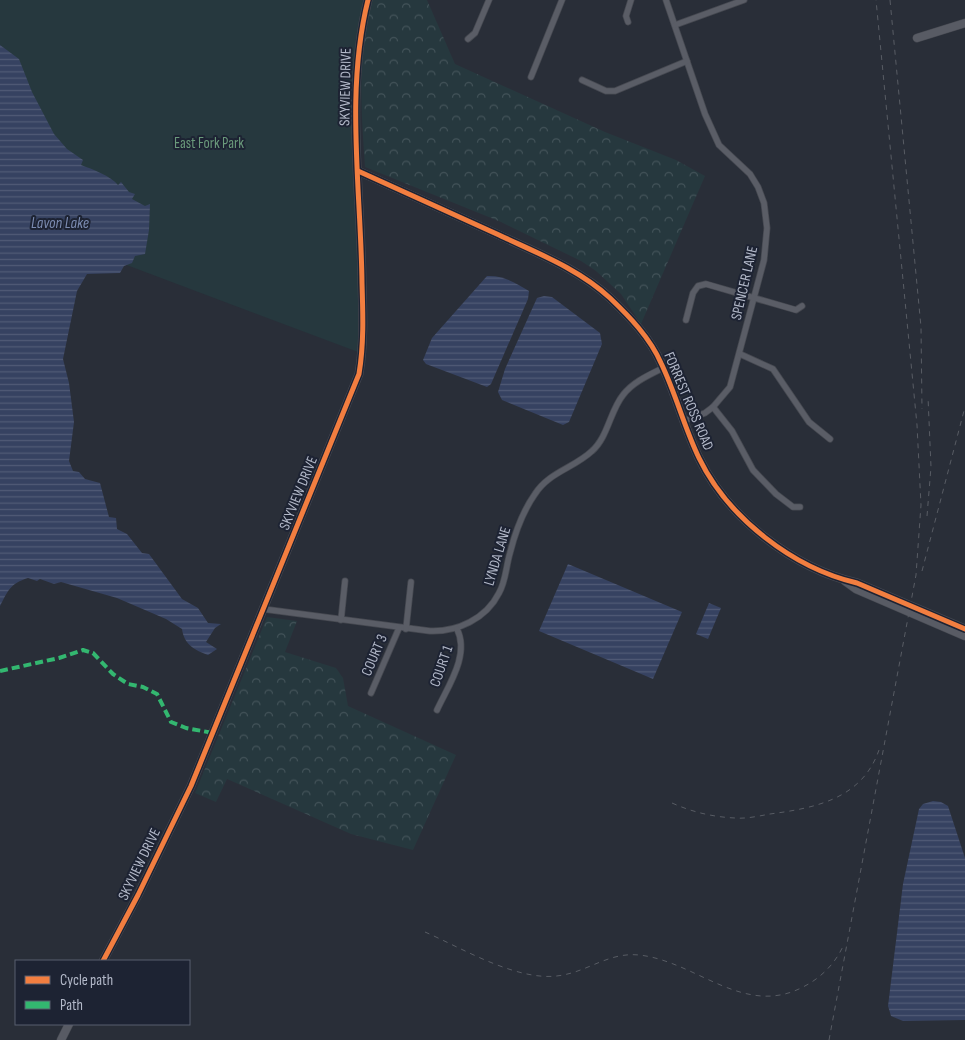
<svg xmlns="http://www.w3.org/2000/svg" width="965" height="1040" font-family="'Sofia Sans Condensed',sans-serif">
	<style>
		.green { fill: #26383e }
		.forest { fill: url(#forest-crowns) }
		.water { fill: url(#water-rules) }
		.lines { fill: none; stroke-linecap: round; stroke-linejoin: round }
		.street-casing { stroke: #464951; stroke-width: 7 }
		.secondary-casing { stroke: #464951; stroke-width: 9 }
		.street { stroke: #5a5d66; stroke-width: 5.5 }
		.secondary { stroke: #585b64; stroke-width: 8 }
		.rail { stroke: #585c64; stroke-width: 1; stroke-dasharray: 5 5; stroke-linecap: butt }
		.quiet { stroke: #33b770; stroke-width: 4; stroke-dasharray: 8 4; stroke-linecap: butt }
		.cycleway-casing { stroke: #1d2333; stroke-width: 8 }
		.cycleway { stroke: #f27e40; stroke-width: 5 }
		.labels { text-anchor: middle; stroke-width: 4; stroke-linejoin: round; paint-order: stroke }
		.street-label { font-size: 15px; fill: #b3b9c9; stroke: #1d2333 }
		.park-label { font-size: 15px; fill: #6a9a7b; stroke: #1d2333 }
		.water-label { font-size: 16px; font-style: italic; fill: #7b8bb1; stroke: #1d2333 }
	</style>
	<defs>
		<pattern id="forest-crowns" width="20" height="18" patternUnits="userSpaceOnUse" patternTransform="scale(1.25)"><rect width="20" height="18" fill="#26383e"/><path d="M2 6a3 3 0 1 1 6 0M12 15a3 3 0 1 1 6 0" fill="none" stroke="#435359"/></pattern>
		<pattern id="water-rules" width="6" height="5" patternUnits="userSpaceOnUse" patternTransform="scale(1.25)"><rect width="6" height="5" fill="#364261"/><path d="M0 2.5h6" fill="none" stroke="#515b76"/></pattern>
	</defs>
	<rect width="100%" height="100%" fill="#292e38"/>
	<polygon class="green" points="0,0 365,0 356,39 353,70 359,271 358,352 108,258 0,124"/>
	<g class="forest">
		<path d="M372,0h55l28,64 150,68 71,28 29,16 -64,148 -20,-30 -25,-23 -15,-10 -80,-39 -136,-55c-4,-61 -8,-107 7,-167z"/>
		<polygon points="267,617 297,621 285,652 336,668 343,678 348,706 456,755 413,850 351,834 227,779 216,802 195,793"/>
	</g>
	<g class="water">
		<path d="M0,45l19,14 13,33 22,42 13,15 16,11 -2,5c11,4 30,11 37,20l3,-3 8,10 6,2 -3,5 13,7 5,-2 -1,26 -4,24 -10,2 -3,7 -8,3 -4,7 -33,1 -10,17 -14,68 6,24 5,39 -5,39 4,10 6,1 6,7 15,4 9,34 7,1 1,11 10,5 15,19 7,1 33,45 16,9 10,15 13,1 -6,4 -9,14 11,7 -9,6c-14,-5 -24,-11 -26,-26l-16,-10 -49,-21 -56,-16 -7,2 -14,-5 -3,2 -9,-3c-18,6 -19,11 -28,28z"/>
		<path d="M487,276c16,-1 29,7 42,15l-1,8 -37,85 -4,3 -61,-23 -3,-4 9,-22z"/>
		<polygon points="544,296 552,297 600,333 602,344 569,422 563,425 502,400 498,392 505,369 537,298"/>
		<polygon points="568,564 682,612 653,679 539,631"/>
		<polygon points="709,603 721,608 708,639 696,634"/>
		<polygon points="933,801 941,802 948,806 965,858 965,1020 903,1021 891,1016 888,1006 903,884 919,809 923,804"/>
	</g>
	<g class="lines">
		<g class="street-casing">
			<g id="street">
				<polyline points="666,0 705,114 719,145 750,174 758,187 764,203 767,228 764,260 730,387 713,407 705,413 684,421"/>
				<polyline points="628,22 626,16 631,0"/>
				<polyline points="675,25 744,0"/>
				<polyline points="468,39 475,33 489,0"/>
				<polyline points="531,77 562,0"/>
				<polyline points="582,80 606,91 615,91 687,61"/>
				<polyline points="686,320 693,293 698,286 706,284 796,310 802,306"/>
				<polyline points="740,354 773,369 809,422 830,439"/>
				<polyline points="713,407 732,431 753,470 776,494 793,507 800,507"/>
				<path d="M263,609l167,22c27,1 56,-12 69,-38 7,-12 7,-27 11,-40 5,-20 13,-42 25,-59 14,-22 39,-26 57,-43 16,-14 18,-40 31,-56 10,-13 26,-20 40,-27"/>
				<polyline points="341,620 345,581"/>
				<polyline points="406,629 411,582"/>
				<polyline points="371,693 399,628"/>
				<path d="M437,710c11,-24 33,-55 20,-81"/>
			</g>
		</g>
		<g class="secondary-casing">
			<g id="secondary">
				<polyline points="917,38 965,23"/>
				<path d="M358,171c47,21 94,43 141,64 38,18 80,34 111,63 20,19 40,40 51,65 15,31 23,64 38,95 29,60 94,110 158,125l108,46"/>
				<polyline points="845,581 856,589 965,636"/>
				<path d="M103,961l35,-66 53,-109 168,-412c5,-30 4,-60 3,-91 -1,-93 -17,-191 6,-283"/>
				<polyline points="61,1040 69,1024"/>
			</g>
		</g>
		<use href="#street" class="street"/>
		<use href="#secondary" class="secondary"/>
		<g class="rail">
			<polyline points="890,0 921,327 922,409"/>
			<polyline points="927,516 931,467 928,397"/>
			<polyline points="922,571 965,407"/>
			<path d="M672,803c20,9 41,14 63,15 11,1 24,-2 35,-4 45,-6 92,-15 109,-64"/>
			<path d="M425,932c39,17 96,52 138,43 27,-5 47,-23 76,-20 57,6 105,63 164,32 18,-9 33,-24 41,-43"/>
			<polyline points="829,1040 916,575 921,505 917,425 876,0"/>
		</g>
		<polyline class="quiet" points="0,671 59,658 83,650 93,653 113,674 128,684 143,687 157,694 171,722 186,728 213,733"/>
		<g class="cycleway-casing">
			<g id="cycleway">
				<path d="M358,171c47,21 94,43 141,64 38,18 80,34 111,63 20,19 40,40 51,65 15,31 23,64 38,95 29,60 94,110 158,125l108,46"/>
				<path d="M103,961l35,-66 53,-109 168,-412c5,-30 4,-60 3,-91 -1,-93 -17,-191 6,-283"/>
			</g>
		</g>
		<use href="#cycleway" class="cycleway"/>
	</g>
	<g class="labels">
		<g class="street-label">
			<text transform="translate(345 87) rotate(-89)" y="5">SKYVIEW DRIVE</text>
			<text transform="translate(744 283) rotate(-77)" y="5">SPENCER LANE</text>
			<text transform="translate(689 401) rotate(67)" y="5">FORREST ROSS ROAD</text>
			<text transform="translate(298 493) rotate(-68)" y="5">SKYVIEW DRIVE</text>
			<text transform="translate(497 556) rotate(-73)" y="5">LYNDA LANE</text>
			<text transform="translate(374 655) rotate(-67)" y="5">COURT 3</text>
			<text transform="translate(441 666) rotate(-71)" y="5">COURT 1</text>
			<text transform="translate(139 864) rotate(-64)" y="5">SKYVIEW DRIVE</text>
		</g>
		<g class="park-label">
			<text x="209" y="148">East Fork Park</text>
		</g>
		<g class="water-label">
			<text x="60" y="228">Lavon Lake</text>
		</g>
	</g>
	<rect x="15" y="960" width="175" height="65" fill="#1d2333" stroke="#595f6f"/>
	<rect x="25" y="976" width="25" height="8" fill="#f27e40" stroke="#595f6f"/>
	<text x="60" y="985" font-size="15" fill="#b3b9c9">Cycle path</text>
	<rect x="25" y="1001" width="25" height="8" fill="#33b770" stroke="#595f6f"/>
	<text x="60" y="1010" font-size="15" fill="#b3b9c9">Path</text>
</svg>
